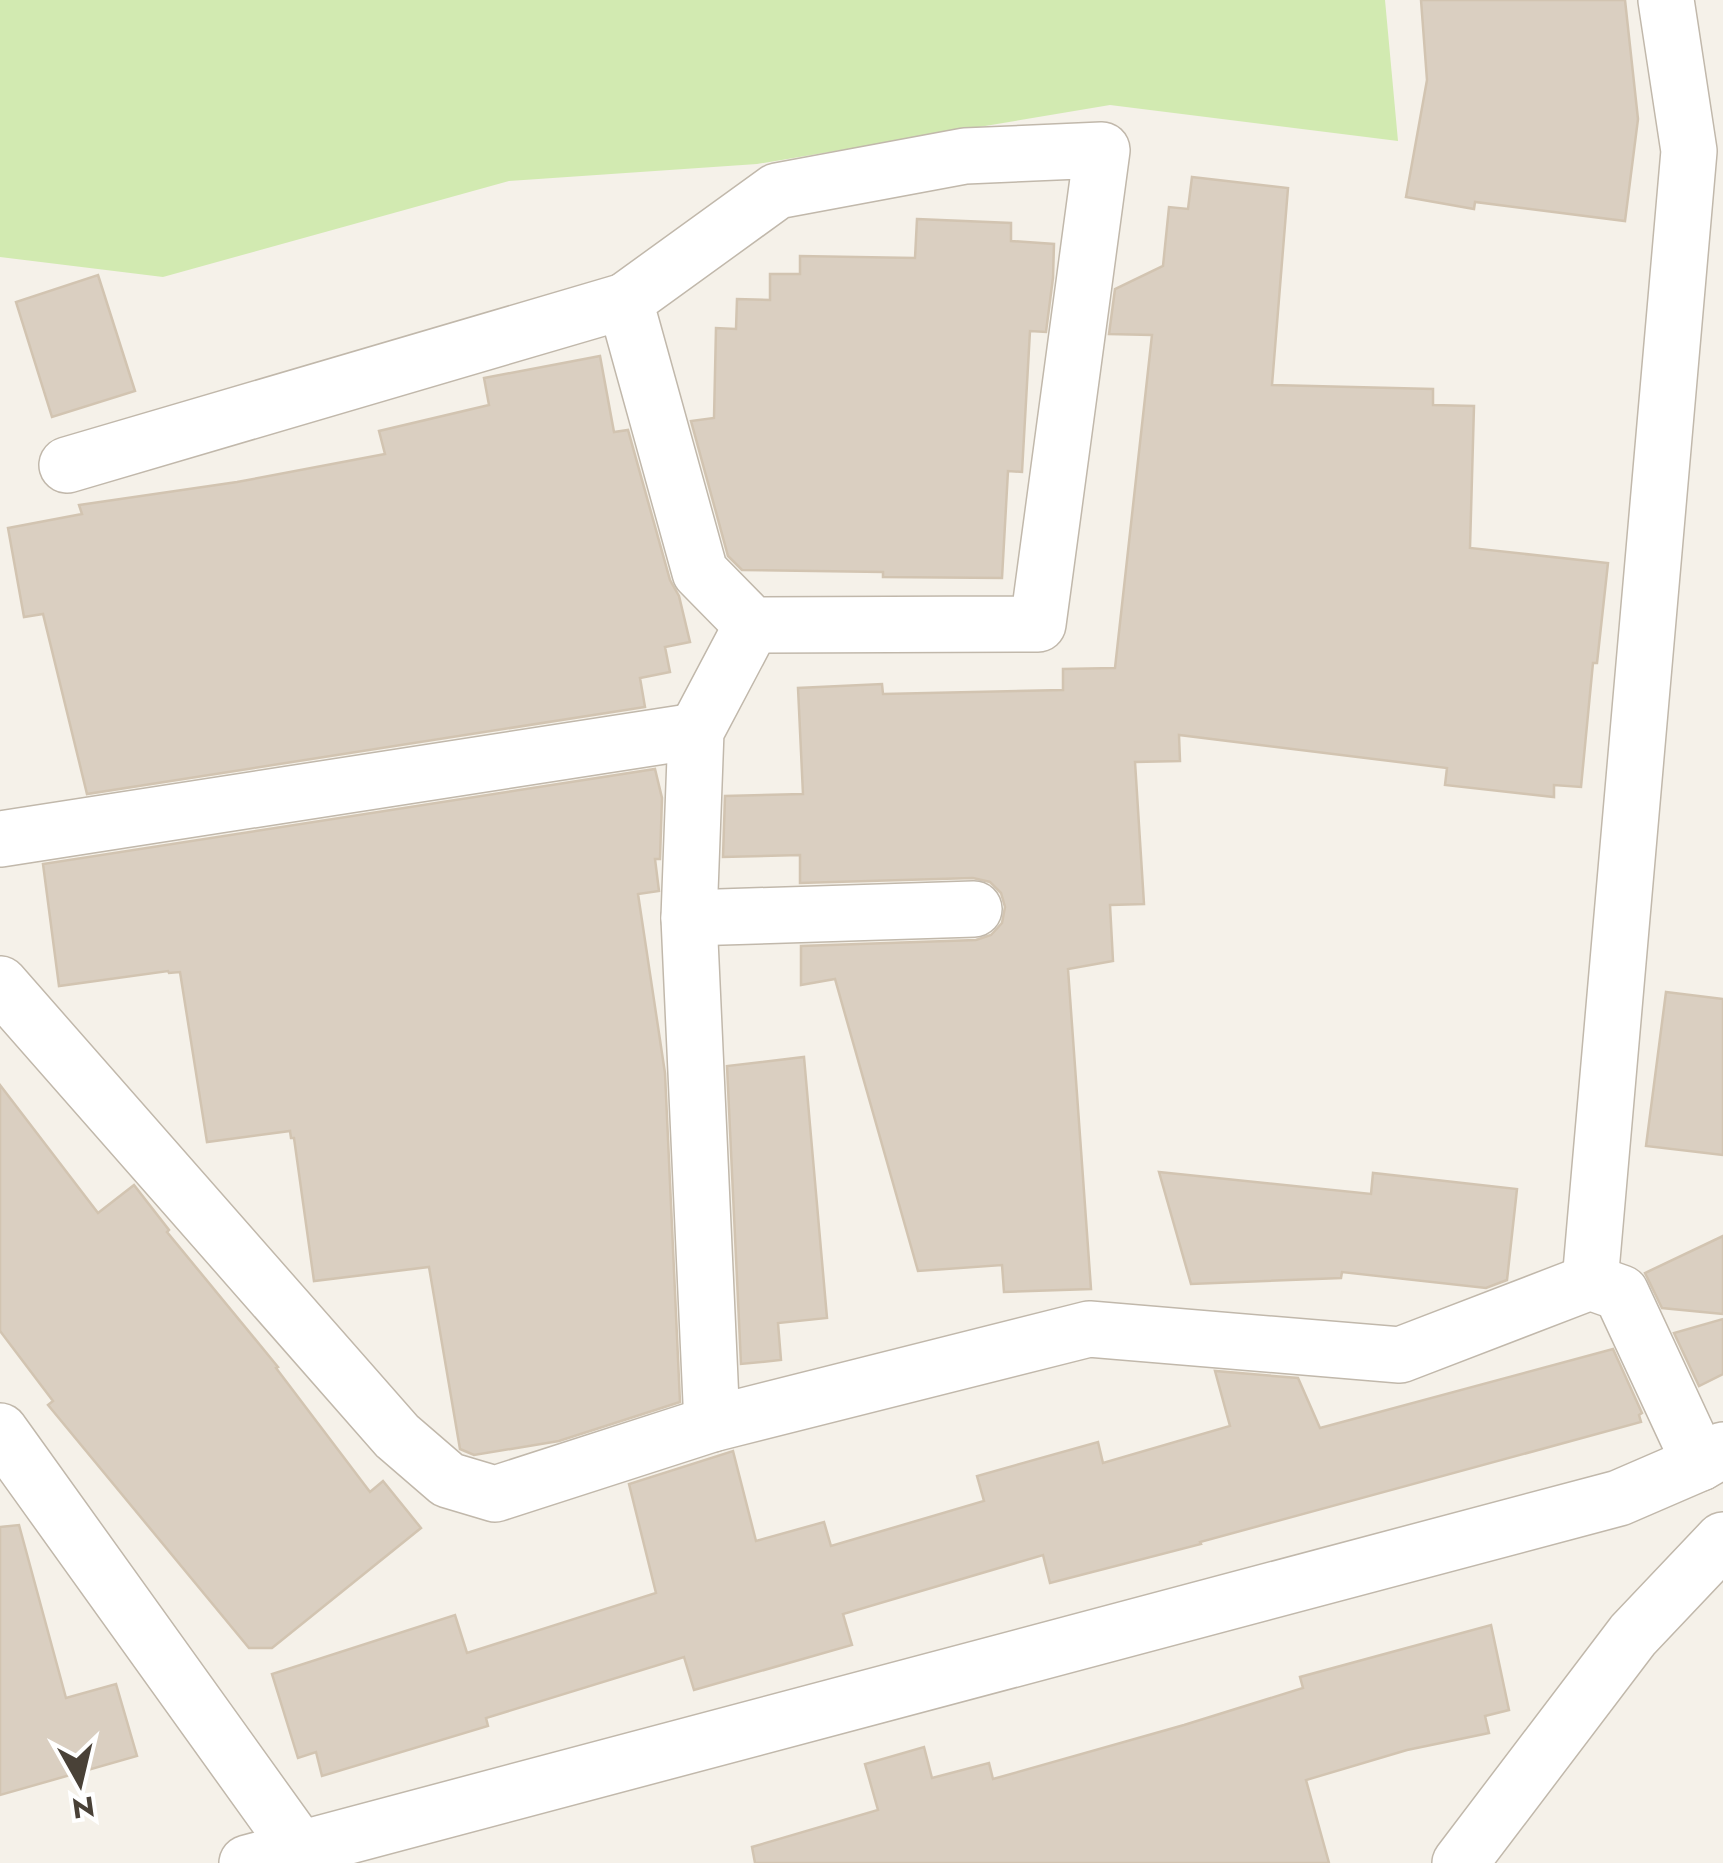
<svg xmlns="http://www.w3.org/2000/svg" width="1723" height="1863" font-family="Jost,sans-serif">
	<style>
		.green { fill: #d2eab1 }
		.building { fill: #dacfc1; stroke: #d2c4b1; stroke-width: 2.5 }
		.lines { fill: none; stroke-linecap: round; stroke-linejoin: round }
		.minor-casing { stroke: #c1b8ab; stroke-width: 58 }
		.minor { stroke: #fff; stroke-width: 55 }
	</style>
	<rect width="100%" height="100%" fill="#f5f1e9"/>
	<polygon class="green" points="0,0 1385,0 1398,141 1110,105 757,164 509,181 163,277 0,257"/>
	<g class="building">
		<polygon points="1421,0 1625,0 1638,119 1625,221 1475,202 1474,209 1406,197 1427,80"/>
		<polygon points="1192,177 1288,188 1272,385 1433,389 1433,405 1474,406 1470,548 1608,563 1597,663 1593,663 1581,787 1554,785 1554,797 1445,785 1447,768 1179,735 1180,761 1135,762 1144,904 1110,905 1113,961 1068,969 1091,1289 1004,1292 1002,1265 918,1271 835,979 801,985 801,946 976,940 991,935 1002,923 1005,907 1001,893 990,882 973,878 800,883 800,855 723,857 725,796 803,794 798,688 882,684 883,694 1063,690 1063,669 1115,668 1152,335 1109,334 1115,289 1163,266 1169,207 1188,209"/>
		<polygon points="917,219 1011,223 1011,241 1054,244 1053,278 1046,332 1030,331 1022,472 1008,471 1002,578 883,577 883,572 742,570 728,556 691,421 714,418 716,328 736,329 737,299 770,300 770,274 800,274 800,256 915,258"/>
		<polygon points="98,275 135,391 52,417 16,302"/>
		<polygon points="600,356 614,432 628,430 670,580 679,596 690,642 665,647 670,672 640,678 645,707 87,794 43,614 24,617 8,528 82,514 79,505 237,482 385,454 379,431 489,405 484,378"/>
		<polygon points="655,769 662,798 660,859 655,859 659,891 638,894 665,1073 680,1402 559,1441 474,1455 460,1449 429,1267 314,1281 294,1138 291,1138 290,1131 207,1142 180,972 169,973 168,971 59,986 43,864"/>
		<polygon points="1666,992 1723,999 1723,1155 1646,1146"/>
		<polygon points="804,1057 827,1318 778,1323 781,1360 741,1364 727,1066"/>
		<polygon points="0,1085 98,1213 134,1185 169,1230 167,1232 278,1367 276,1368 370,1492 383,1481 421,1528 272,1648 249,1648 48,1405 53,1401 0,1331"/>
		<polygon points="1159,1172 1371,1194 1373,1173 1517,1189 1507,1280 1486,1288 1342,1272 1341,1278 1191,1284"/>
		<polygon points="1723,1236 1723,1314 1662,1308 1645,1273"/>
		<polygon points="1723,1319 1723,1374 1699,1386 1674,1333"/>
		<polygon points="1613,1349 1642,1413 1639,1415 1641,1422 1200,1542 1201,1544 1050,1583 1043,1555 843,1614 852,1645 694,1690 684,1657 486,1718 488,1726 322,1776 316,1752 298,1758 272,1674 455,1615 467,1653 656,1593 629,1484 733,1451 756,1541 824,1522 831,1546 984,1501 977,1476 1098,1442 1103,1463 1230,1426 1215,1371 1298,1378 1320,1428"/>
		<polygon points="19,1525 66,1698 116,1684 137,1756 0,1795 0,1527"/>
		<polygon points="1491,1625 1509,1710 1485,1716 1489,1733 1407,1750 1306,1780 1329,1863 755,1863 752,1847 878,1810 865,1764 924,1747 932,1778 989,1763 993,1779 1184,1725 1303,1688 1300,1677"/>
	</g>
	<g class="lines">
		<g class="minor-casing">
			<g id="minor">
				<polygon points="1102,150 1038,624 752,625 700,572 625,301 777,191 965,156"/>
				<polyline points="67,465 625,301"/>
				<polyline points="0,839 696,731"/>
				<polyline points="689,918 974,909"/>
				<polyline points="0,984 397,1436 448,1480 495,1494 712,1424 1089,1329 1400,1355 1590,1282 1621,1293 1700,1463"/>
				<polyline points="1590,1282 1689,151 1666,0"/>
				<polyline points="712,1424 689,918 696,731 752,625"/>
				<polyline points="0,1431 299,1848"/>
				<polyline points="247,1863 1619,1498 1700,1463 1723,1450"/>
				<polyline points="1460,1863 1633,1635 1723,1540"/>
			</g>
		</g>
		<use href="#minor" class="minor"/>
	</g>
	<g transform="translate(80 1783) rotate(172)" stroke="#ffffff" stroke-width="8" paint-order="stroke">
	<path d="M0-8L18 38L0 25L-18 38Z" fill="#494137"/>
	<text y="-15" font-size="28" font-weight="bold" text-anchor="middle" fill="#494137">N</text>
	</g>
</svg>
